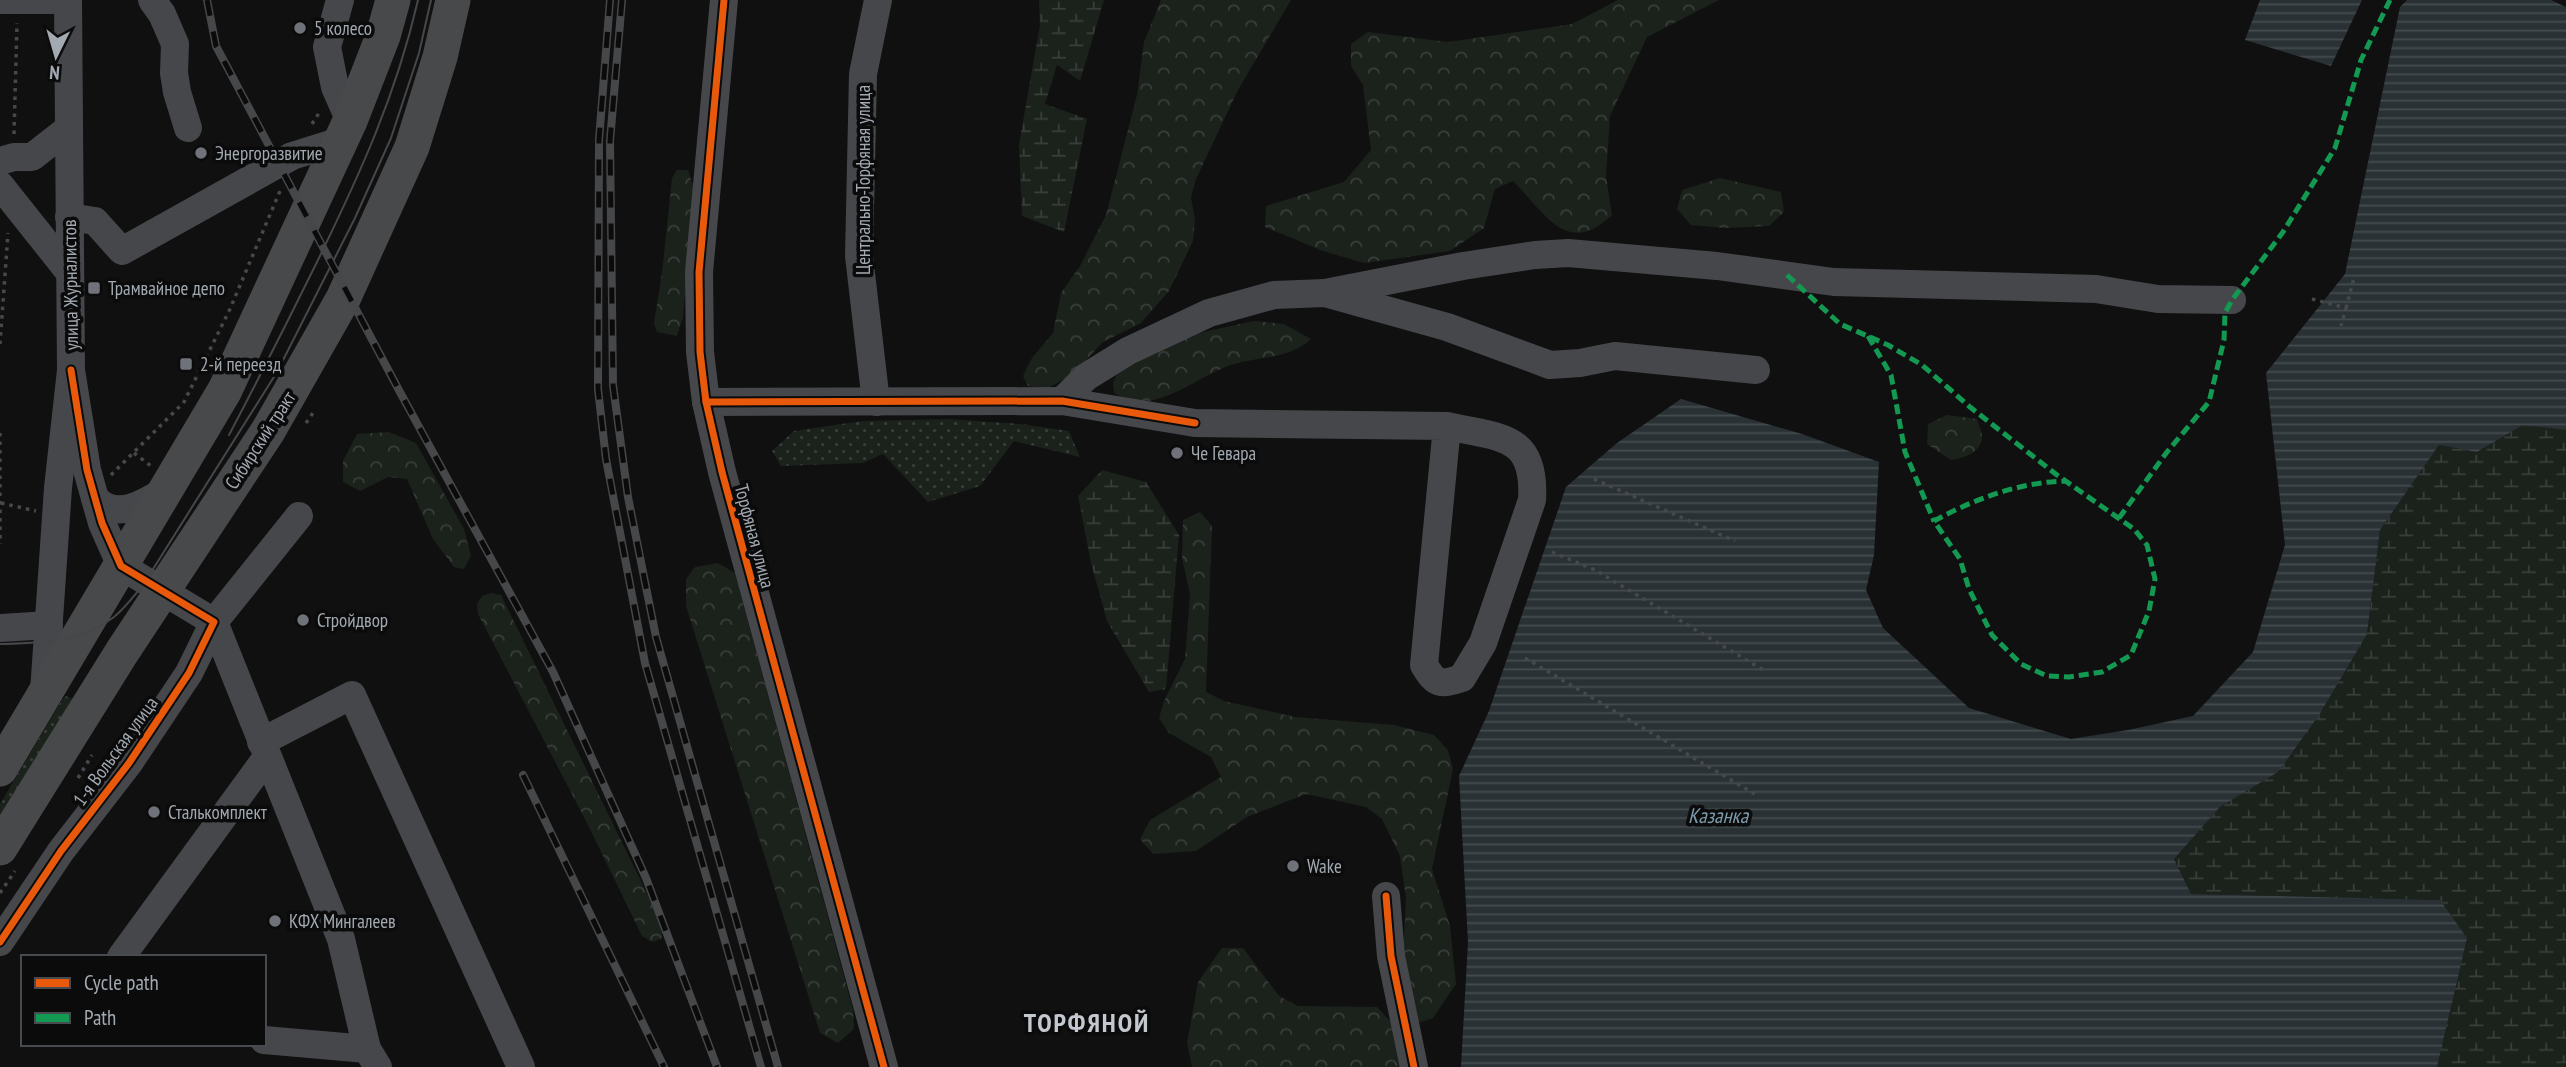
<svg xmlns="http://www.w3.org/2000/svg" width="2566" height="1067" font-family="'PT Sans Narrow',sans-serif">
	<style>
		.grass { fill: url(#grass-dots) }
		.forest { fill: url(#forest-crowns) }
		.wetland { fill: url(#wetland-marsh) }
		.water { fill: url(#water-rules) }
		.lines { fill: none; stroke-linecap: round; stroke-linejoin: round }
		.path { stroke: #47484b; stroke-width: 3.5; stroke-dasharray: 3.5 5; stroke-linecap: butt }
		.minor { stroke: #45474a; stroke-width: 28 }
		.major { stroke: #48494b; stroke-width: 35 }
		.tram { stroke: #464749; stroke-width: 2 }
		.rail-casing { stroke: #464749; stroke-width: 8 }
		.rail { stroke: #0b0b0c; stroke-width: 5; stroke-dasharray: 16; stroke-linecap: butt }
		.quiet { stroke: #139951; stroke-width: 5; stroke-dasharray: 10 5; stroke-linecap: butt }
		.cycleway-casing { stroke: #0b0b0c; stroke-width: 11 }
		.cycleway { stroke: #e8590c; stroke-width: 7 }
		.poi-dot { fill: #6f7379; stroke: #0b0b0c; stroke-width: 2.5 }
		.labels { text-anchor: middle; stroke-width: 7; stroke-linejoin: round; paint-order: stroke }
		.poi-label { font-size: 19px; fill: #a2a9b1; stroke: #0b0b0c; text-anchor: start }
		.street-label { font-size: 19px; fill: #a2a9b1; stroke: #0b0b0c }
		.water-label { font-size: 21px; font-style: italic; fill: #7b9bab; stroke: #0b0b0c }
		.district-label { font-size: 26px; font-weight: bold; letter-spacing: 2px; fill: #c3c7ce; stroke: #0b0b0c }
	</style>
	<defs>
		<pattern id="grass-dots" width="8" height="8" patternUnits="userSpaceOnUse" patternTransform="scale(1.75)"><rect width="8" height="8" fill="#1b211b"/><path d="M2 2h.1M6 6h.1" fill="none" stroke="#393e3a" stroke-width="1.8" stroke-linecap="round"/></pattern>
		<pattern id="forest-crowns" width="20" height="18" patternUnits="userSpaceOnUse" patternTransform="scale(1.75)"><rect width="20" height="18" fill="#1b211b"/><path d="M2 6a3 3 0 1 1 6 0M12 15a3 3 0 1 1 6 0" fill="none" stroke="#393e3a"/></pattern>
		<pattern id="wetland-marsh" width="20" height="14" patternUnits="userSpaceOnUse" patternTransform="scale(1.75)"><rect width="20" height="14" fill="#1b211b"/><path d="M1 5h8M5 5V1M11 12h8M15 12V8" fill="none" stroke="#393e3a"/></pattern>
		<pattern id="water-rules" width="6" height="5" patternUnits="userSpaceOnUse" patternTransform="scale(1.75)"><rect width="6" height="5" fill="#293135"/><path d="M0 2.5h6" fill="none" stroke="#454c50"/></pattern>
	</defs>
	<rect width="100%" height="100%" fill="#101011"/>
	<g class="grass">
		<polygon points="948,419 1021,424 1069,431 1080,457 1014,441 980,486 928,502 883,454 863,463 781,466 772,451 794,431 862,421"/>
		<polygon points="66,696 75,700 0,832 0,804 62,700"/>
	</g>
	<g class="forest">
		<polygon points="1161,0 1291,0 1238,90 1196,179 1191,198 1195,219 1193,241 1169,291 1141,323 1103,342 1073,374 1046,389 1028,386 1023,376 1032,358 1053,333 1061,293 1080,266 1106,215 1137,95 1144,42"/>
		<path d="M1618,0h101l-72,37 -37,79 -4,60 6,39c-45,43 -67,-2 -99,-34l-18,8 -11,39 -34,23 -86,12 -41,-12 -58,-24 1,-21 78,-24 27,-32 -8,-65 -12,-19v-22l17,-12 80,10 124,-18z"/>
		<polygon points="677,170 688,170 694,189 683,317 677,336 657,332 654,323 662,273 672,178"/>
		<polygon points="1720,178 1781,192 1784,212 1769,226 1725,228 1691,225 1677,209 1682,190"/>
		<path d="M1254,321l30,3 27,15c-19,19 -52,18 -77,25 -31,10 -56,33 -90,38 -11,2 -20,-4 -30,-9l-1,-10 4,-9 63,-37z"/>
		<path d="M1947,415l30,4c1,5 5,12 5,18 0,15 -19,22 -31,23l-24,-16 1,-20z"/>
		<polygon points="389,432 416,443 464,529 471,556 464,569 454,567 433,539 407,479 388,477 360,491 343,482 343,461 357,434"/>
		<polygon points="1200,512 1212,526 1206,692 1224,701 1295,717 1394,725 1434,735 1448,750 1453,769 1432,869 1450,926 1456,984 1433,1018 1413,1025 1402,979 1406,898 1400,856 1382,819 1366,807 1306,794 1247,817 1196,851 1153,854 1140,839 1150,820 1221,777 1211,757 1169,733 1159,718 1164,701 1185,659 1190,594 1182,558 1183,520"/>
		<polygon points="718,563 735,573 853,1010 854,1029 838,1043 820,1033 686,606 686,579 695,567"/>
		<polygon points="491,593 501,595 660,920 664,929 661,939 652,942 642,936 587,823 478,614 477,604 482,596"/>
		<polygon points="1222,948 1243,948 1279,996 1298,1006 1377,1007 1390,1021 1409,1067 1192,1067 1187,1043 1198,982"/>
	</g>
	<g class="wetland">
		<polygon points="1039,0 1104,0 1080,81 1057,65 1045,104 1087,119 1064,232 1022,216 1019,144 1040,25"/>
		<polygon points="2523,425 2566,430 2566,1067 2437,1067 2466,939 2440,900 2191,894 2174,859 2220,807 2278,772 2367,634 2380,530 2439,445 2477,452"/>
		<polygon points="1102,470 1146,482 1179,535 1166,689 1149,692 1107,621 1091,563 1078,496"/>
	</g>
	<g class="water">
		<polygon points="2260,0 2362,0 2331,66 2245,40"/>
		<polygon points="2407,0 2551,0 2566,7 2566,430 2523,425 2477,452 2439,445 2380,530 2367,634 2319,715 2278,772 2220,807 2174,859 2191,894 2440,900 2467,938 2437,1067 1461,1067 1468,942 1459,776 1489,711 1566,487 1617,443 1681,399 1802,434 1879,462 1874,555 1866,590 1883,628 1969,708 2071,739 2128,730 2193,716 2253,652 2285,545 2266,373 2345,274 2400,7"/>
	</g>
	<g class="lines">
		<g class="path">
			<polyline points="312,124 321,110"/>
			<polyline points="14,134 17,23"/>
			<polyline points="2312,299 2346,308 2341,326"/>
			<polyline points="2346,308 2354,278"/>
			<polyline points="0,344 8,233"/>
			<polyline points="306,423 315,410"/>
			<polyline points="0,433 0,544"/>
			<polyline points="134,453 151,466"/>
			<polyline points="111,475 184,402 230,309 280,191"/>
			<polyline points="1594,479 1735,541"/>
			<polyline points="1,503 36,511"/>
			<polyline points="1552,552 1595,570 1765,671"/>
			<polyline points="1525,658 1758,796"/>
			<polyline points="78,778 92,755"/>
			<polyline points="0,893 15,871"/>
		</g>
		<g class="minor">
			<polyline points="0,0 68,0"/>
			<polyline points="152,0 162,14 175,44 174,73 177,92 188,128"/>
			<polyline points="340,0 327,47 335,87 350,121"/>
			<polyline points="724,0 699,272 700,352 706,402 722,472 884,1067"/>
			<polyline points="0,161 14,157 32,157 68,129"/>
			<polyline points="0,185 70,273"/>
			<polyline points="69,217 95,221 122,251 292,156 340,141"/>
			<polyline points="1325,293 1463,266 1535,255 1568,253 1717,266 1834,282 2096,289 2158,299 2232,300"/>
			<polyline points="1062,401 1086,377 1128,351 1209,313 1274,295 1325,293 1447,327 1550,365 1580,363 1615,356 1756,370"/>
			<path d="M706,402l356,-1 133,22 252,3 -23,239c12,20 16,20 38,13l21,-35 49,-143c4,-67 -33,-62 -85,-74"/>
			<polyline points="876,402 859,256 863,74 878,0"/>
			<path d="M95,498c20,24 51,5 72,-9"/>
			<polyline points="299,516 214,622 341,939 367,1049 378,1067"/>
			<polyline points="0,628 49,625"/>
			<polyline points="44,692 58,488 71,370 68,0"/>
			<polyline points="261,742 352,695 521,1067"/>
			<polyline points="1386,896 1391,956 1414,1067"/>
			<polyline points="0,942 61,851 129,763 189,673 214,622 121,566 102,523 87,470 71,370"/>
			<polyline points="121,957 267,757"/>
			<polyline points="264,1040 367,1049"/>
		</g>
		<g class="major">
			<polyline points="0,769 225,390 350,121 383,36 393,0"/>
			<polyline points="0,848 122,652 268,431 343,299 412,147 440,57 453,0"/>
		</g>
		<g class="tram">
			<path d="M229,435c30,-57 59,-114 87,-171 43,-88 80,-168 102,-264"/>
			<path d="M0,644c40,-1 80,-1 114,-27 11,-9 20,-21 29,-32l134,-213 78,-154 36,-80 28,-85 12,-53"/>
		</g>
		<g class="rail-casing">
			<g id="rail">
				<polyline points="207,0 216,46 401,394 553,672 646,878 717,1067"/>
				<polyline points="610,0 599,140 598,389 606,459 645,663 761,1067"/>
				<polyline points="622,0 610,141 613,385 628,497 656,637 778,1067"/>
				<polyline points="523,775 664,1067"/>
			</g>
		</g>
		<use href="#rail" class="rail"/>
		<g class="quiet">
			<path d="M1787,275l53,49 48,21 34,20 48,42 87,68 77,54 13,16 8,34 -6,32 -18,44 -29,17 -33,5 -22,-1 -26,-12 -29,-29 -23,-46 -9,-30 -26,-38c40,-22 86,-39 132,-40"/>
			<polyline points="1868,336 1891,375 1905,452 1934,521"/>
			<polyline points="2119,518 2167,452 2209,402 2224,340 2225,313 2232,300 2283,232 2335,148 2361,60 2390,0"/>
		</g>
		<g class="cycleway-casing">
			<g id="cycleway">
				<polyline points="724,0 699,272 700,352 706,402 722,472 884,1067"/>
				<polyline points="706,402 1062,401 1195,423"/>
				<polyline points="1386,896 1391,956 1414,1067"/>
				<polyline points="0,942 61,851 129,763 189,673 214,622 121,566 102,523 87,470 71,370"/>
			</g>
		</g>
		<use href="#cycleway" class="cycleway"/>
	</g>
	<g class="poi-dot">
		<circle cx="300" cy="28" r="7"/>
		<circle cx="201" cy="153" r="7"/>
		<rect x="87" y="281" width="14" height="14" rx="3.5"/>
		<rect x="179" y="357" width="14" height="14" rx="3.5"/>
		<circle cx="1177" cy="453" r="7"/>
		<circle cx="303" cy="620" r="7"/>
		<circle cx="154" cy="812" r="7"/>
		<circle cx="1293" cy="866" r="7"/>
		<circle cx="275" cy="921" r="7"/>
	</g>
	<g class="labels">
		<g class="poi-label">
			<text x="314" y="35">5 колесо</text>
			<text x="215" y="160">Энергоразвитие</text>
			<text x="108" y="295">Трамвайное депо</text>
			<text x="200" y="371">2-й переезд</text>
			<text x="1191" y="460">Че Гевара</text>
			<text x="317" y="627">Стройдвор</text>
			<text x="168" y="819">Сталькомплект</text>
			<text x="1307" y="873">Wake</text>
			<text x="289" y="928">КФХ Мингалеев</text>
		</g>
		<g class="street-label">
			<text transform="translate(863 180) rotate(-90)" y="7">Центрально-Торфяная улица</text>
			<text transform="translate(70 285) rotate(-91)" y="7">улица Журналистов</text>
			<text transform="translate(260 440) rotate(-57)" y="7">Сибирский тракт</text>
			<text transform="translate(755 536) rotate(75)" y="7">Торфяная улица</text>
			<text transform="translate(115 751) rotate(-54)" y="7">1-я Вольская улица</text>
		</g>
		<g class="water-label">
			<text x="1718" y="823">Казанка</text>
		</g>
		<g class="district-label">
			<text x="1087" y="1032">ТОРФЯНОЙ</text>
		</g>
	</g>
	<rect x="21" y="955" width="245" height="91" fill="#0b0b0c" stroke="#474a4e" stroke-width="2"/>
	<rect x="35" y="978" width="35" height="10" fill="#e8590c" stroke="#474a4e" stroke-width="2"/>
	<text x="84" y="990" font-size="21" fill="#a2a9b1">Cycle path</text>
	<rect x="35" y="1013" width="35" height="10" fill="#139951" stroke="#474a4e" stroke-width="2"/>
	<text x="84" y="1025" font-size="21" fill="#a2a9b1">Path</text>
	<g transform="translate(56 56) rotate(185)" stroke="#0b0b0c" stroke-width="5" paint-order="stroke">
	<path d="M0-5L12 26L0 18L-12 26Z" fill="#a2a9b1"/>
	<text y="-10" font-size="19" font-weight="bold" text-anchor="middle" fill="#a2a9b1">N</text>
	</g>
</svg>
